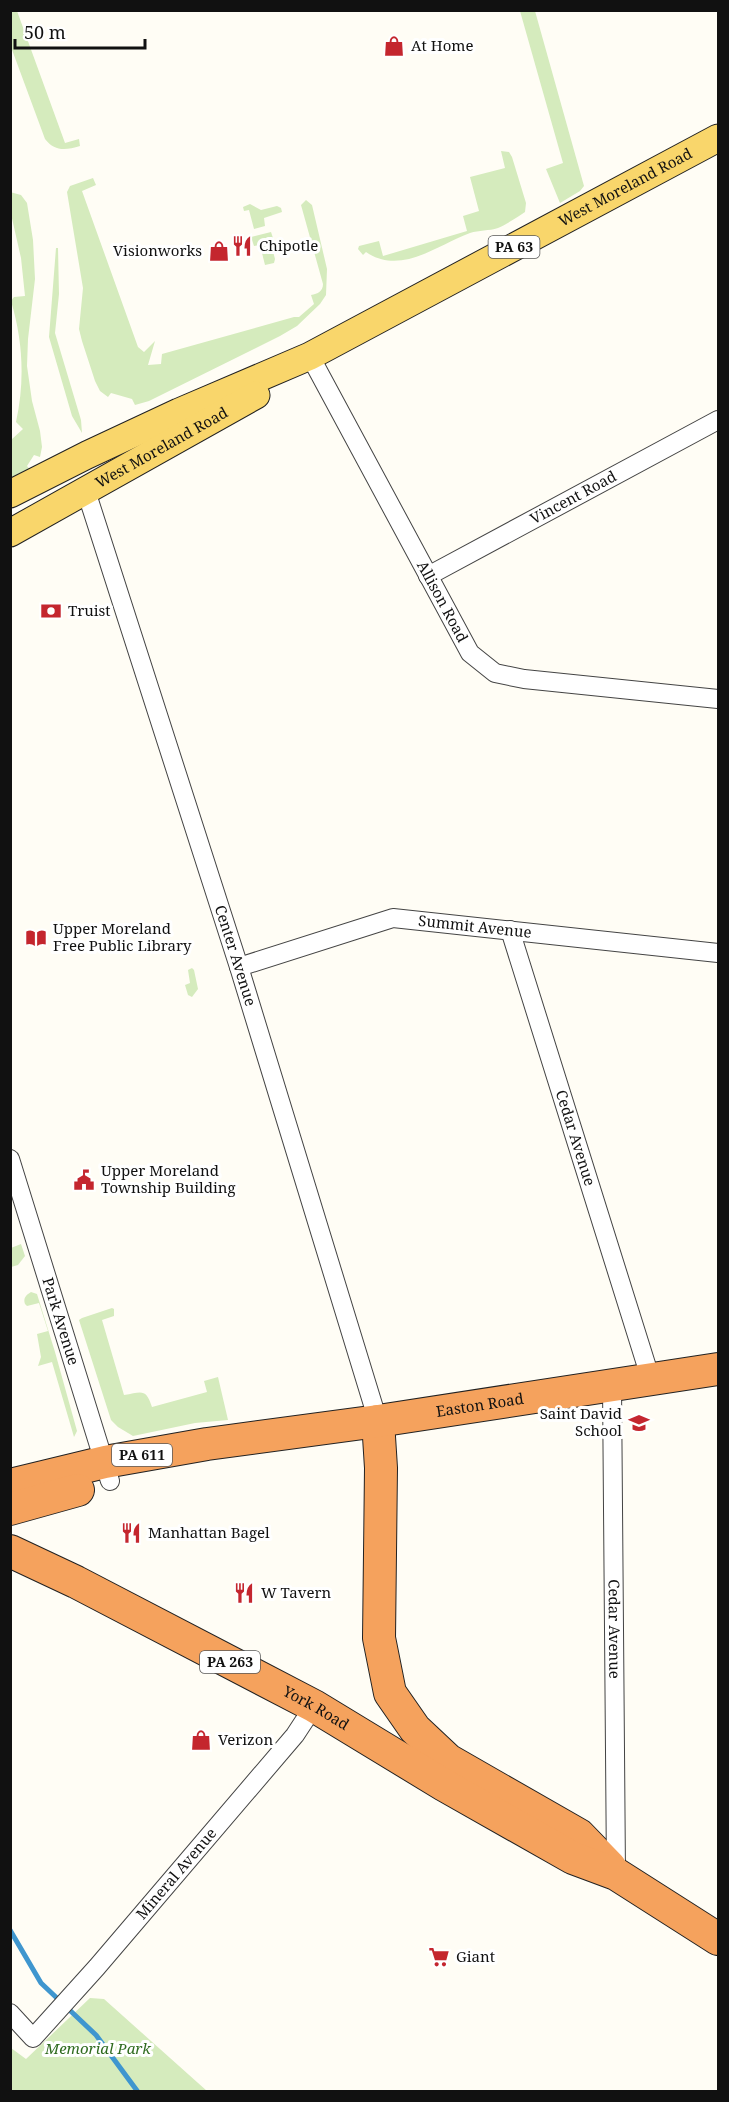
<svg xmlns="http://www.w3.org/2000/svg" width="729" height="2102" font-family="'Noto Serif',serif">
	<style>
		.green { fill: #d5ebbd }
		.lines { fill: none; stroke-linecap: round; stroke-linejoin: round }
		.stream { stroke: #3f96cf; stroke-width: 5 }
		.street-casing { stroke: #444; stroke-width: 20 }
		.primary-casing { stroke: #222; stroke-width: 29 }
		.highway-casing { stroke: #222; stroke-width: 34 }
		.street { stroke: #fff; stroke-width: 18 }
		.primary { stroke: #f9d66b; stroke-width: 27 }
		.highway { stroke: #f5a25d; stroke-width: 32 }
		.labels { text-anchor: middle; stroke-width: 6; stroke-linejoin: round; paint-order: stroke }
		.shield { fill: #fff; stroke: #585858; stroke-width: 1.5 }
		.shield-label { font-size: 14px; font-weight: bold; fill: #111 }
		.poi-label { font-size: 15px; fill: #111; stroke: #fff; text-anchor: start }
		.street-label { font-size: 15px; fill: #111; stroke: #fff }
		.park-label { font-size: 15px; font-style: italic; fill: #2f6b1f; stroke: #fff }
	</style>
	<rect width="100%" height="100%" fill="#fffdf5"/>
	<g class="green">
		<path d="M11,10l6,1 48,132 14,-4 1,7c-14,4 -25,6 -35,-7l-34,-92z"/>
		<polygon points="520,11 535,11 584,186 580,191 560,203 546,169 563,163"/>
		<path d="M501,151l8,1 3,5 14,46 -1,9c-7,5 -18,12 -27,16 -9,3 -19,2 -28,5 -33,12 -69,43 -104,19l-3,3 -5,-6 1,-3 20,-5 4,15 84,-25 -4,-15 16,-5 -9,-34 35,-9z"/>
		<path d="M93,178l3,7 -14,6 56,156 6,5 11,-11 -7,24 13,-1 1,-10 132,-37h5l15,-13 -3,-9c7,-1 12,-4 12,-11l-22,-79 5,-5 6,5 15,64 -1,26 -6,9 -23,22 -17,10 -131,65 -14,4 -3,-6 -21,-6 -3,4 -8,-6 -5,-10 -13,-40 -3,-12 4,-41 -16,-96 3,-6z"/>
		<path d="M10,192l11,3 6,8 6,37 2,39 -7,60 -1,27 5,35 8,30 2,16 -2,10 -6,-2 -7,11 5,6 -21,13v-45l12,-11 -7,-7c9,-41 7,-81 -5,-121l3,-4 11,-1 -4,-38 -10,-44z"/>
		<polygon points="250,204 261,210 277,206 281,208 282,212 264,218 265,226 254,229 249,210 244,211 243,207"/>
		<polygon points="271,232 273,238 270,240 275,259 274,263 265,265 260,245 254,246 251,237"/>
		<polygon points="56,248 58,248 59,294 55,333 81,420 82,433 72,416 49,337"/>
		<polygon points="192,968 194,970 198,989 192,997 188,995 185,985 190,983 188,970"/>
		<polygon points="21,1244 25,1256 18,1265 11,1267 11,1248"/>
		<path d="M31,1292l6,2 18,58 22,79 -3,6 -22,-75 -14,4 3,-9 -4,-23 11,-3 -9,-28 -12,3 -2,-2c-2,-6 1,-9 6,-12z"/>
		<path d="M112,1308l2,1v7l-12,4 22,75c18,-3 22,-7 28,12l55,-15 -3,-11 14,-4 10,43 -33,3 -62,13 -15,-9 -7,-7 -32,-100 3,-2z"/>
		<polygon points="90,1998 104,1999 207,2091 11,2091 11,2048 26,2059"/>
	</g>
	<g class="lines">
		<polyline class="stream" points="10,1930 41,1983 96,2035 138,2092"/>
		<g class="street-casing">
			<g id="street">
				<path id="s1" d="M310,356l160,297 25,20 29,6 194,20"/>
				<path id="s2" d="M86,491l153,476 139,454"/>
				<path id="s3" d="M428,576l290,-156"/>
				<path id="s4" d="M510,930l141,450"/>
				<path id="s5" d="M239,967l154,-49 325,35"/>
				<path id="s6" d="M10,1159l100,322"/>
				<path id="s7" d="M612,1385l4,489"/>
				<path id="s8" d="M10,2013l23,25 64,-71 198,-232 19,-29"/>
			</g>
		</g>
		<g class="primary-casing">
			<g id="primary">
				<path id="s9" d="M10,494l77,-39 92,-43 131,-56 408,-218"/>
				<path id="s10" d="M10,533l246,-138"/>
			</g>
		</g>
		<g class="highway-casing">
			<g id="highway">
				<polyline points="378,1421 381,1468 379,1638 390,1693 415,1729 448,1760 579,1835 610,1867"/>
				<path id="s11" d="M10,1485l95,-23 102,-18 171,-23 340,-52"/>
				<polyline points="10,1509 78,1490"/>
				<path id="s12" d="M10,1551l66,31 238,124 130,79 129,73 43,16 102,65"/>
			</g>
		</g>
		<use href="#street" class="street"/>
		<use href="#primary" class="primary"/>
		<use href="#highway" class="highway"/>
	</g>
	<defs>
		<g id="shop-bare" transform="scale(1.62)"><path d="M-5-2.5h2.3a2.7 3.5 0 0 1 5.4 0H5L5.5 6h-11ZM-1.5-2.5h3a1.5 2.3 0 0 0-3 0Z" fill="#c4262e" stroke="#fff" stroke-width="2.5" paint-order="stroke"/></g>
		<g id="restaurant-bare" transform="scale(1.62)"><path d="M-5-6h1v4h1v-4h1v4h1v-4h1v5L-1.5 .5V6h-2V.5L-5-1ZM5-6V6H3V1.5H1.5Q1.5-4 5-6Z" fill="#c4262e" stroke="#fff" stroke-width="2.5" paint-order="stroke"/></g>
		<g id="bank-bare" transform="scale(1.62)"><path d="M-6-4H6V4H-6ZM0-2.3a2.3 2.3 0 1 0 0 4.6a2.3 2.3 0 1 0 0-4.6Z" fill="#c4262e" stroke="#fff" stroke-width="2.5" paint-order="stroke"/></g>
		<g id="library-bare" transform="scale(1.62)"><path d="M-6-4Q-3-5.5-.7-3.5V5Q-3 3-6 4ZM6-4Q3-5.5 .7-3.5V5Q3 3 6 4Z" fill="#c4262e" stroke="#fff" stroke-width="2.5" paint-order="stroke"/></g>
		<g id="civic-bare" transform="scale(1.62)"><path d="M-.6-6.5H3V-4.5H.6V-3L4-1V1h2V6H-6V1h2V-1L-.6-3ZM-1.2 2.5V6h2.4V2.5Z" fill="#c4262e" stroke="#fff" stroke-width="2.5" paint-order="stroke"/></g>
		<g id="school-bare" transform="scale(1.62)"><path d="M0-5L7-2L0 1L-7-2ZM-4 1L0 2.5L4 1V4Q0 6-4 4Z" fill="#c4262e" stroke="#fff" stroke-width="2.5" paint-order="stroke"/></g>
		<g id="supermarket-bare" transform="scale(1.62)"><path d="M-6-5.5h2.5l.6 2H6L4.5 2H-2.5L-4.4-4H-6ZM-1.5 3.2a1.3 1.3 0 1 0 .1 0ZM3 3.2a1.3 1.3 0 1 0 .1 0Z" fill="#c4262e" stroke="#fff" stroke-width="2.5" paint-order="stroke"/></g>
	</defs>
	<g fill-rule="evenodd">
		<use href="#shop-bare" x="394" y="46"/>
		<use href="#restaurant-bare" x="242" y="246"/>
		<use href="#shop-bare" x="219" y="251"/>
		<use href="#bank-bare" x="51" y="611"/>
		<use href="#library-bare" x="36" y="938"/>
		<use href="#civic-bare" x="84" y="1180"/>
		<use href="#school-bare" x="639" y="1423"/>
		<use href="#restaurant-bare" x="131" y="1533"/>
		<use href="#restaurant-bare" x="244" y="1593"/>
		<use href="#shop-bare" x="201" y="1740"/>
		<use href="#supermarket-bare" x="439" y="1957"/>
	</g>
	<g class="labels">
		<g class="shield">
			<rect x="488.5" y="236" width="51" height="22" rx="4.5"/>
			<rect x="112" y="1444" width="60" height="22" rx="4.5"/>
			<rect x="200" y="1651" width="60" height="22" rx="4.5"/>
		</g>
		<g class="shield-label">
			<text x="514" y="252">PA 63</text>
			<text x="142" y="1460">PA 611</text>
			<text x="230" y="1667">PA 263</text>
		</g>
		<g class="poi-label">
			<text x="411" y="51">At Home</text>
			<text x="259" y="251">Chipotle</text>
			<text x="202" y="256" text-anchor="end">Visionworks</text>
			<text x="68" y="616">Truist</text>
			<text x="53" y="934">Upper Moreland<tspan x="53" dy="17">Free Public Library</tspan></text>
			<text x="101" y="1176">Upper Moreland<tspan x="101" dy="17">Township Building</tspan></text>
			<text x="622" y="1419" text-anchor="end">Saint David<tspan x="622" dy="17">School</tspan></text>
			<text x="148" y="1538">Manhattan Bagel</text>
			<text x="261" y="1598">W Tavern</text>
			<text x="218" y="1745">Verizon</text>
			<text x="456" y="1962">Giant</text>
		</g>
		<g class="street-label">
			<text dy="5" stroke="none"><textPath href="#s9" startOffset="688">West Moreland Road</textPath></text>
			<text dy="5" stroke="none"><textPath href="#s10" startOffset="174">West Moreland Road</textPath></text>
			<text dy="5" stroke="none"><textPath href="#s3" startOffset="165">Vincent Road</textPath></text>
			<text dy="5" stroke="none"><textPath href="#s1" startOffset="279">Allison Road</textPath></text>
			<text dy="5" stroke="none"><textPath href="#s5" startOffset="244">Summit Avenue</textPath></text>
			<text dy="5" stroke="none"><textPath href="#s2" startOffset="488">Center Avenue</textPath></text>
			<text dy="5" stroke="none"><textPath href="#s4" startOffset="218">Cedar Avenue</textPath></text>
			<text dy="5" stroke="none"><textPath href="#s6" startOffset="170">Park Avenue</textPath></text>
			<text dy="5" stroke="none"><textPath href="#s11" startOffset="477">Easton Road</textPath></text>
			<text dy="5" stroke="none"><textPath href="#s7" startOffset="244">Cedar Avenue</textPath></text>
			<text dy="5" stroke="none"><textPath href="#s12" startOffset="344">York Road</textPath></text>
			<text dy="5" stroke="none"><textPath href="#s8" startOffset="252">Mineral Avenue</textPath></text>
		</g>
		<g class="park-label">
			<text x="98" y="2054">Memorial Park</text>
		</g>
	</g>
	<rect width="729" height="2102" fill="none" stroke="#111111" stroke-width="24"/>
	<path d="M15 39v9h130v-9" fill="none" stroke="#111111" stroke-width="3"/>
	<text x="24" y="39" font-size="18" fill="#111111" stroke="#ffffff" stroke-width="4.5" paint-order="stroke">50 m</text>
</svg>
